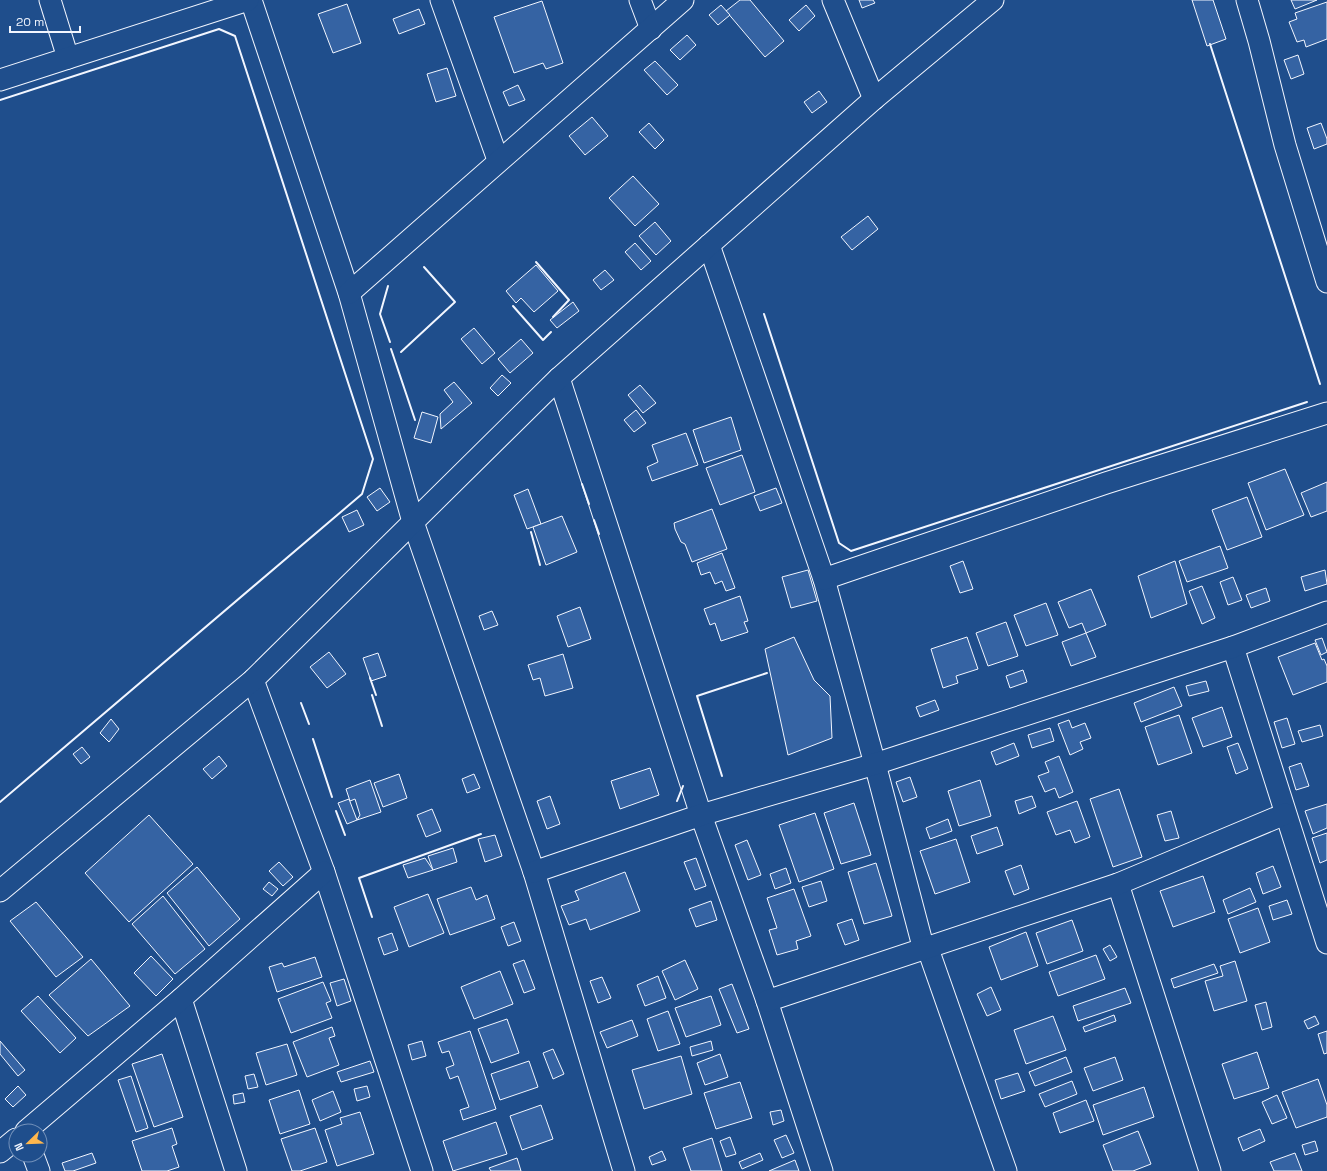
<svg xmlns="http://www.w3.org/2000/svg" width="1327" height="1171" font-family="'Space Grotesk',sans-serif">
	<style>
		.building { fill: #3563a3; stroke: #f2f6ff }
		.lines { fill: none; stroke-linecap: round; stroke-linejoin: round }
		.street-casing { stroke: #f2f6ff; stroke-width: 23 }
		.street { stroke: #1f4e8c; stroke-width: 21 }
		.wall { stroke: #f2f6ff; stroke-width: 2 }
	</style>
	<rect width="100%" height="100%" fill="#1f4e8c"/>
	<g class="building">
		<polygon points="740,0 750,0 784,41 765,57 726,11"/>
		<polygon points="859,0 873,0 875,3 862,8"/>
		<polygon points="1192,0 1213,0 1226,39 1207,46"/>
		<polygon points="1291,0 1317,0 1295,9"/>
		<polygon points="542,1 563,63 546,69 543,63 514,73 494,17"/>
		<polygon points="1327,2 1327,39 1306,47 1304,40 1297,42 1289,22 1297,19 1295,13"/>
		<polygon points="347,4 361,43 333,53 318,14"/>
		<polygon points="721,5 730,15 718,25 709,15"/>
		<polygon points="806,5 815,16 799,31 789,20"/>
		<polygon points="419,9 425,24 399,34 393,19"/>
		<polygon points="687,35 696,45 680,60 670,50"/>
		<polygon points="1298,55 1304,74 1291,79 1284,60"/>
		<polygon points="655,61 678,85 667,95 644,70"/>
		<polygon points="447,68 456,96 436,102 427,74"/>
		<polygon points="518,85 525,100 509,106 503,92"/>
		<polygon points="819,91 827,102 812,113 804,102"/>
		<polygon points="592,117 608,136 585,155 569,136"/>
		<polygon points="649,123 664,140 655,149 639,132"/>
		<polygon points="1321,123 1327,139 1327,144 1314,149 1307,128"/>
		<polygon points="633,176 659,204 635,226 609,198"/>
		<polygon points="868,216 878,229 852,250 841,237"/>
		<polygon points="655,222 671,241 656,255 639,236"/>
		<polygon points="635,243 651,261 641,270 625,252"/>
		<polygon points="536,265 558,291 534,312 521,298 516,303 506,291"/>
		<polygon points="605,270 614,280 601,290 593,280"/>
		<polygon points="573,302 579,311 557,328 550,320"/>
		<polygon points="474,328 495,353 482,364 461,339"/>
		<polygon points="521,339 533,353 510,373 498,359"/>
		<polygon points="502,375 511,383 498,396 490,388"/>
		<polygon points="454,382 472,403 441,429 440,414 453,402 444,390"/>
		<polygon points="640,385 656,403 643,413 628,395"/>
		<polygon points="636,410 646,423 634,432 624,420"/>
		<polygon points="422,412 438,417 431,443 414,438"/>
		<polygon points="731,417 741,450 704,463 693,430"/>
		<polygon points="686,433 698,465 652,481 647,467 658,462 652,445"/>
		<polygon points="742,455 755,492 720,505 706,468"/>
		<polygon points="1285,469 1304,515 1266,530 1248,483"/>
		<polygon points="1327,482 1327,511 1311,517 1301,493"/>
		<polygon points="380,488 390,502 377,511 367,497"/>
		<polygon points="776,488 782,503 760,511 754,496"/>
		<polygon points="528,489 541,524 527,529 514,495"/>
		<polygon points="1247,497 1262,537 1227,550 1212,510"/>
		<polygon points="712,509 727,549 692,562 685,544 681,542 675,529 674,523"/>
		<polygon points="357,510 364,525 349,532 342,517"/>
		<polygon points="562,516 577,552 546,565 533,527"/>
		<polygon points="1220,546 1228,568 1187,582 1179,561"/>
		<polygon points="722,553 735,588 726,591 722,581 715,584 710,572 701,575 697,563"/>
		<polygon points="963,561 973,589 960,593 950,566"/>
		<polygon points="1175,561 1187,604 1151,618 1138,576"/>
		<polygon points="808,570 817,601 791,608 782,577"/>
		<polygon points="1325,570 1327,584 1305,591 1301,577"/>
		<polygon points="1233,577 1242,600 1228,605 1220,582"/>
		<polygon points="1202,586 1215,618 1202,624 1189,591"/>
		<polygon points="1266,588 1270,601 1251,608 1246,595"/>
		<polygon points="1091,589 1106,625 1086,633 1082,623 1069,628 1058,602"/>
		<polygon points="740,596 748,621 744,622 748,632 721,641 715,623 710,625 704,609"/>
		<polygon points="1046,603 1058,635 1026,646 1014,615"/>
		<polygon points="580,607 591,639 568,647 557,616"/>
		<polygon points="492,611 498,625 484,630 479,616"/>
		<polygon points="1006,622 1018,656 988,666 976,633"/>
		<polygon points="1086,633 1096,657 1071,666 1062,642"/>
		<polygon points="794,637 814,680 830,696 832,738 788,755 765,649"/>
		<polygon points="967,637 978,669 956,676 958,683 943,688 931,649"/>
		<polygon points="1322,638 1327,652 1321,655 1315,640"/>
		<polygon points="1315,643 1322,660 1324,659 1327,666 1327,682 1293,695 1278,657"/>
		<polygon points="329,652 346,674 327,688 310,667"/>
		<polygon points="378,653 386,676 371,681 363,658"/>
		<polygon points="563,654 573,688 545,696 540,678 533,680 528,665"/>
		<polygon points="1023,670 1027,682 1010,688 1006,676"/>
		<polygon points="1206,681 1209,691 1189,696 1186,686"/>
		<polygon points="1174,687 1182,706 1141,722 1134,703"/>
		<polygon points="935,700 939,710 920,717 916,707"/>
		<polygon points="1222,707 1232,737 1203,747 1192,718"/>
		<polygon points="1179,715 1192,753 1158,765 1145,727"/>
		<polygon points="1287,718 1295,744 1282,748 1274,722"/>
		<polygon points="111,719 119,729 109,742 100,733"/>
		<polygon points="1069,720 1072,728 1085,723 1091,738 1080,742 1083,749 1070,755 1058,724"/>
		<polygon points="1320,725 1323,736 1302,742 1298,731"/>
		<polygon points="1050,728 1054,741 1032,748 1028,735"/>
		<polygon points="1014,743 1019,756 996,765 991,752"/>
		<polygon points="1238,743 1248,769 1236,774 1227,747"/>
		<polygon points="82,747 90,757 81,764 73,754"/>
		<polygon points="219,756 227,766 212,779 203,769"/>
		<polygon points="1059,756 1073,792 1059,798 1055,788 1045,792 1038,776 1049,772 1045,762"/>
		<polygon points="1301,763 1309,786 1296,790 1289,767"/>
		<polygon points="650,768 659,795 620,809 611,781"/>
		<polygon points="399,774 407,798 383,807 374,783"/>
		<polygon points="474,774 480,788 467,793 462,779"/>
		<polygon points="910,777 917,797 903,802 896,782"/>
		<polygon points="370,780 381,812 357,820 360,815 355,799 350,801 346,789"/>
		<polygon points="980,780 991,816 959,826 948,791"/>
		<polygon points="1119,789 1142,857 1113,867 1090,799"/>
		<polygon points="550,796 560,824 547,829 537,801"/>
		<polygon points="1032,796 1036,807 1019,814 1015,801"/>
		<polygon points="349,799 357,820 347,824 338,803"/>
		<polygon points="1077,801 1090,837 1075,843 1070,830 1056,835 1047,812"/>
		<polygon points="854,803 871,855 841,864 824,813"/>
		<polygon points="1327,804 1327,828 1313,834 1305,811"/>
		<polygon points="432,809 441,831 426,837 417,815"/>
		<polygon points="1171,811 1179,838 1165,841 1157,815"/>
		<polygon points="815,813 834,869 799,882 779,825"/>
		<polygon points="149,815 193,864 129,922 85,873"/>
		<polygon points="948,819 952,831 930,839 926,828"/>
		<polygon points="997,827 1003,845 977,854 971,836"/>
		<polygon points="1327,833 1327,860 1320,863 1312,838"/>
		<polygon points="495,835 502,856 485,862 478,839"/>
		<polygon points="956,839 970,882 935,894 920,851"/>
		<polygon points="747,840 761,875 748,880 735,845"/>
		<polygon points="453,848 457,862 433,870 428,856"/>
		<polygon points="425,858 433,870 408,878 403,865"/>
		<polygon points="696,858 706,886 695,890 684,862"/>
		<polygon points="279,862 293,877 283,886 269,871"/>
		<polygon points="876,863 892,916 864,924 848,872"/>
		<polygon points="1021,865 1029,889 1014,895 1005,871"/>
		<polygon points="1273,866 1281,887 1263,894 1256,873"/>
		<polygon points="197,867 240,919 209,946 167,893"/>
		<polygon points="786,868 791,883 775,889 770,874"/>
		<polygon points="625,872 640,911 590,930 586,919 569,925 561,906 579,900 575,891"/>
		<polygon points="1203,876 1215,912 1173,927 1160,891"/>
		<polygon points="821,881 827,901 809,907 802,887"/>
		<polygon points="269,882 278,889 272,896 263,889"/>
		<polygon points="471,887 476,900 487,895 495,919 450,935 437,899"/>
		<polygon points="1250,888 1256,902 1228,914 1223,900"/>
		<polygon points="794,889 811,936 796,941 798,949 777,955 769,930 777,928 767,898"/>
		<polygon points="428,894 444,933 409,947 394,907"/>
		<polygon points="163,896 205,949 175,974 132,924"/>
		<polygon points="1287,900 1292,914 1273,920 1269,906"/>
		<polygon points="711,901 717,920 696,927 689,909"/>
		<polygon points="36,902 83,957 56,977 10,921"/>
		<polygon points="1258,908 1270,942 1240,953 1228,919"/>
		<polygon points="852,919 859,940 845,945 837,924"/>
		<polygon points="1072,920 1083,951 1047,964 1036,933"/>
		<polygon points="514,922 521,941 508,946 501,927"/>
		<polygon points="1026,932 1038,966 1001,980 989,947"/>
		<polygon points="392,933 398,950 384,955 378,938"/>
		<polygon points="1110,945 1117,957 1110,961 1103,949"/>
		<polygon points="1096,955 1105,979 1058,996 1049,972"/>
		<polygon points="151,956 173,979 156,996 134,973"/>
		<polygon points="315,957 322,977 277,992 269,967 282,963 284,967"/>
		<polygon points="91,959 130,1006 88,1036 49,995"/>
		<polygon points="524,960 535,989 524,993 513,964"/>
		<polygon points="685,960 698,989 675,1000 662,971"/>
		<polygon points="1235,961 1247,1001 1214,1011 1205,981 1223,976 1220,966"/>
		<polygon points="1214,964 1218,973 1174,988 1171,979"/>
		<polygon points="500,971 513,1004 474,1019 461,987"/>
		<polygon points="658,976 666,998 645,1006 637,985"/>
		<polygon points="602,977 611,998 598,1003 590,981"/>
		<polygon points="344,979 351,1001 337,1006 330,983"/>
		<polygon points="323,982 331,1001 326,1003 332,1018 291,1033 278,999"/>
		<polygon points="732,984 749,1029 737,1033 719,989"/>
		<polygon points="991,987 1001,1010 987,1016 977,994"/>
		<polygon points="1125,988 1131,1003 1078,1021 1073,1006"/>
		<polygon points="38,996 76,1038 60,1053 21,1011"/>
		<polygon points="711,996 721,1025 686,1037 675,1008"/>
		<polygon points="1266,1002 1272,1027 1262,1030 1255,1005"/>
		<polygon points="668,1011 680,1044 658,1051 647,1019"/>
		<polygon points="1114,1015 1116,1021 1085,1032 1083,1027"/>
		<polygon points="1053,1016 1066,1050 1026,1064 1014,1030"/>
		<polygon points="1315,1016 1319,1024 1308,1029 1304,1021"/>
		<polygon points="507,1019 519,1053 491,1063 478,1029"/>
		<polygon points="632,1020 638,1036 607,1048 600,1032"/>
		<polygon points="332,1027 335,1036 329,1038 339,1065 307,1077 293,1042"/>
		<polygon points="470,1031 496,1109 463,1120 460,1110 469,1107 458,1076 450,1079 446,1068 454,1065 449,1051 442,1053 438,1042"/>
		<polygon points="1327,1031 1327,1053 1324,1054 1318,1034"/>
		<polygon points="0,1041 25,1070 18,1076 0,1054"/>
		<polygon points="422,1041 426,1056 412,1060 408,1045"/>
		<polygon points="711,1041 713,1050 692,1056 690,1047"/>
		<polygon points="287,1044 297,1075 266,1085 256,1053"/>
		<polygon points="553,1049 564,1074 553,1079 543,1053"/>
		<polygon points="1257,1052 1269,1088 1234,1099 1222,1064"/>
		<polygon points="162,1054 183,1117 154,1127 132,1064"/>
		<polygon points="720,1054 728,1077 705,1085 697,1063"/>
		<polygon points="681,1056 692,1094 644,1109 632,1070"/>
		<polygon points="1066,1057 1072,1072 1035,1086 1029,1072"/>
		<polygon points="1115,1057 1123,1080 1093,1091 1084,1068"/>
		<polygon points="370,1061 374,1072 341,1082 337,1072"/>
		<polygon points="529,1061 538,1087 500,1100 491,1074"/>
		<polygon points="1018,1073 1025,1091 1001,1099 995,1080"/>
		<polygon points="254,1074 258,1087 248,1089 245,1076"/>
		<polygon points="131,1076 148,1128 136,1132 118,1080"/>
		<polygon points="1318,1079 1327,1105 1327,1117 1296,1128 1282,1092"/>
		<polygon points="1072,1081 1077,1094 1045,1107 1039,1094"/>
		<polygon points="740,1082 752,1118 716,1129 704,1093"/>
		<polygon points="18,1086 26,1095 13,1107 5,1099"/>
		<polygon points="367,1086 370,1097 357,1101 354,1089"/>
		<polygon points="1144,1087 1154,1117 1103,1135 1093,1105"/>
		<polygon points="299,1090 310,1124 280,1134 269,1100"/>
		<polygon points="333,1091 341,1112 320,1121 312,1100"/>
		<polygon points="243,1093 245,1102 234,1104 233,1095"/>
		<polygon points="1277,1095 1287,1118 1272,1124 1262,1102"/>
		<polygon points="1086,1100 1094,1121 1060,1133 1053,1113"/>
		<polygon points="541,1105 553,1139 522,1150 510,1116"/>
		<polygon points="781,1110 784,1121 773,1125 770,1112"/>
		<polygon points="360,1112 374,1154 337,1166 325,1130 342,1124 340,1118"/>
		<polygon points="496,1122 507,1154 453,1171 443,1141"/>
		<polygon points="172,1128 177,1144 172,1146 179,1167 167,1171 142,1171 132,1141"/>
		<polygon points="315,1128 327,1162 300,1171 292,1171 281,1139"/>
		<polygon points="1260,1129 1265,1141 1243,1151 1238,1138"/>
		<polygon points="1138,1131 1151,1164 1133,1171 1113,1171 1103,1145"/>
		<polygon points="786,1135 794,1153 782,1158 774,1140"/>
		<polygon points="730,1137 736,1154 726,1157 720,1141"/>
		<polygon points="712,1138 722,1171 691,1171 683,1148"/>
		<polygon points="1315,1141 1318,1151 1305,1155 1302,1145"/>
		<polygon points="662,1151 666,1160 652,1165 649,1157"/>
		<polygon points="92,1153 96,1163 73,1171 65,1171 62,1163"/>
		<polygon points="760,1153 763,1160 742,1169 739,1162"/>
		<polygon points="1295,1153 1302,1171 1274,1171 1270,1162"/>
		<polygon points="517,1158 521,1171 491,1171 489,1168"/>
		<polygon points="795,1160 799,1171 769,1171"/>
	</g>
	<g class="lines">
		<g class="street-casing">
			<g id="street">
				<polyline points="50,0 68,58"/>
				<polyline points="251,0 349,293 413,522 534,872 624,1171"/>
				<polyline points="441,0 498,160"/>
				<polyline points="640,0 651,29"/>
				<polyline points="833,0 874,99"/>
				<polyline points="1247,0 1259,41 1285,145 1327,282"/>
				<polyline points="0,80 248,0"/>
				<polyline points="709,245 824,579 875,764 924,950"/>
				<polyline points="349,293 683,0"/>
				<polyline points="559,378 701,815 767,1001 822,1171"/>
				<polyline points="824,579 1106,483 1327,413"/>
				<polyline points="1233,647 1327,943"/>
				<polyline points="253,680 324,872 422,1171"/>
				<polyline points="534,872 701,815 875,764 1233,647 1327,612"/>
				<polyline points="1118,884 1210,1171"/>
				<polyline points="0,891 253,680 559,378 874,99 993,0"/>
				<polyline points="928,949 1006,1171"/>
				<polyline points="181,999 236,1171"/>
				<polyline points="767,1001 1118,884 1285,814"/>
				<polyline points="26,1131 181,999 324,872"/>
				<polyline points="0,1152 16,1139"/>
				<polyline points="33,1155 39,1171"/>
			</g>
		</g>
		<use href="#street" class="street"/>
		<g class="wall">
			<polyline points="1210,44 1320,384"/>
			<polyline points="0,100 219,29 235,36 373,459 362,494 0,802"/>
			<polyline points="536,262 569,300 553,317"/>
			<polyline points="388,286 380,314 390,342"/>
			<polyline points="513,306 543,340 551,332"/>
			<polyline points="764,314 839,543 851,551 1307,402"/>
			<polyline points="391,349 415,420"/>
			<polyline points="401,352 455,302 424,267"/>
			<polyline points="582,484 589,504"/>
			<polyline points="594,520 599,534"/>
			<polyline points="531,532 540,565"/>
			<polyline points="370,678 376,695"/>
			<polyline points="372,695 382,726"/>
			<polyline points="301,703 309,724"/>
			<polyline points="313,739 332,797"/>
			<polyline points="722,776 697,696 767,673"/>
			<polyline points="677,801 683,786"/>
			<polyline points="336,811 345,835"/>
			<polyline points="372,917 359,878 481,834"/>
		</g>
	</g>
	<g transform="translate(28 1143) rotate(247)"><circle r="19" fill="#1f4e8c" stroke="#7391ba"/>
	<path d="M0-3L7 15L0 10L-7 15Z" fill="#ffb74d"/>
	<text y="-6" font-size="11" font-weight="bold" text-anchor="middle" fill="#f2f6ff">N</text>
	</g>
	<path d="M10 26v6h70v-6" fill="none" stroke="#f2f6ff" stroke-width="2"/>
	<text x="16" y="26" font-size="12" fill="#f2f6ff" stroke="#1f4e8c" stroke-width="3" paint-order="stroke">20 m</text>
</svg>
